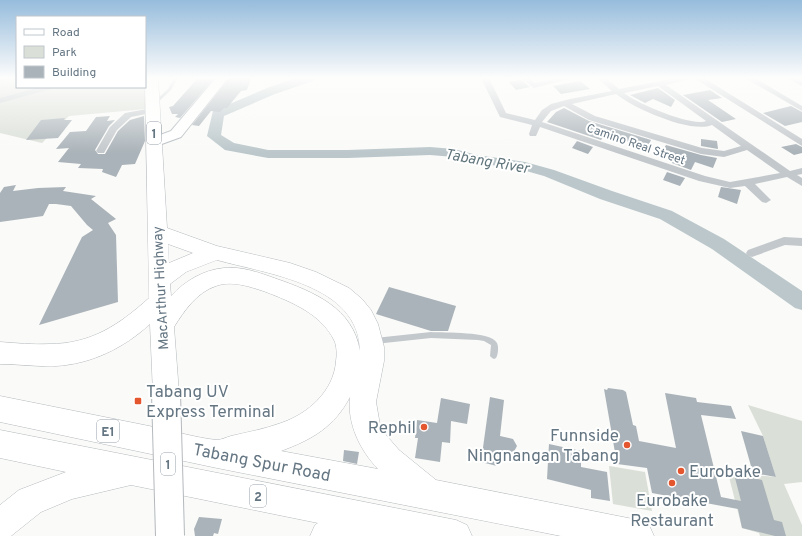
<svg xmlns="http://www.w3.org/2000/svg" width="802" height="536" font-family="Overpass,sans-serif">
	<style>
		.green { fill: #dadfd7 }
		.lines { fill: none; stroke-linecap: round; stroke-linejoin: round }
		.river { fill: #bbc7cb; fill-rule: evenodd }
		.building { fill: #aab3b9 }
		.secondary-casing { stroke: #b3babf; stroke-width: 2 }
		.trunk-casing { stroke: #b4b9bd; stroke-width: 1 }
		.service { fill: #c3c8cc; fill-rule: evenodd }
		.minor { fill: #c3c8cc; fill-rule: evenodd }
		.secondary { fill: #fff; fill-rule: evenodd }
		.trunk { fill: #fff; fill-rule: evenodd }
		.trunk-bridge-casing { stroke: #b4b9bd; stroke-width: 30; stroke-linecap: butt }
		.trunk-bridge { stroke: #fff; stroke-width: 28 }
		.poi-dot { fill: #e4572e; stroke: #fff; stroke-width: 1.5 }
		.labels { text-anchor: middle; stroke-width: 4; stroke-linejoin: round; paint-order: stroke }
		.far-street-label { font-size: 12px; fill: #657683; stroke: #fff }
		.shield { fill: #fff; stroke: #939fa8; stroke-width: 1 }
		.shield-label { font-size: 13px; font-weight: bold; fill: #657683 }
		.street-label { font-size: 14px; fill: #657683; stroke: #fff }
		.water-label { font-size: 15px; font-style: italic; fill: #60757c; stroke: #fff }
		.near-poi-label { font-size: 17px; fill: #657683; stroke: #fff; text-anchor: start }
		.near-street-label { font-size: 17px; fill: #657683; stroke: #fff }
	</style>
	<rect width="100%" height="100%" fill="#fafaf8"/>
	<g class="green">
		<polygon points="0,78 17,78 17,87 145,87 145,81 147,87 146,109 69,116 42,143 0,133"/>
		<polygon points="748,405 802,421 802,482 784,484 802,525 802,536 760,536 759,533 742,528 728,473 776,477 763,436"/>
		<polygon points="609,466 645,472 652,511 613,504"/>
	</g>
	<g class="lines">
		<polygon class="river" points="296,78 315,78 313,81 275,94 224,116 221,135 234,143 268,150 348,150 430,147 454,149 477,155 525,162 554,170 612,191 672,211 724,239 802,291 802,310 795,308 712,249 660,219 600,199 544,176 519,169 477,163 454,157 430,155 348,158 268,158 225,150 207,136 213,111 267,88"/>
	</g>
	<g class="building">
		<polygon points="229,78 251,78 247,90 241,91 227,108 224,108 220,112 211,111 199,126 192,125"/>
		<polygon points="197,79 214,79 180,118 175,117 178,114 172,114 169,107 173,106"/>
		<polygon points="521,80 530,87 516,90 509,82"/>
		<polygon points="580,81 590,89 561,94 553,86"/>
		<polygon points="658,88 675,100 671,107 653,99 645,103 630,95"/>
		<polygon points="710,90 722,98 708,100 736,119 722,122 683,95"/>
		<polygon points="791,106 802,112 802,122 785,126 763,113"/>
		<polygon points="564,108 589,121 651,140 647,148 606,134 601,140 547,122 556,112"/>
		<polygon points="110,116 107,121 115,120 109,126 95,150 98,154 105,154 118,131 130,120 144,116 145,141 135,164 122,165 116,177 102,172 103,169 78,168 81,164 58,162 69,148 56,149 70,132 86,131 96,117"/>
		<polygon points="65,118 64,120 72,120 58,138 26,140 41,120"/>
		<polygon points="701,139 717,141 718,149 701,146"/>
		<polygon points="577,141 593,147 588,154 572,148"/>
		<polygon points="796,144 802,147 802,153 794,155 781,147"/>
		<polygon points="666,145 701,155 717,158 713,168 695,162 691,170 672,163 675,156 662,152"/>
		<polygon points="667,172 685,178 680,186 663,180"/>
		<polygon points="16,185 13,191 38,188 66,187 63,191 96,196 91,199 116,219 108,223 116,235 118,302 39,325 79,243 82,237 93,230 87,225 71,206 56,204 49,204 43,216 0,222 0,193 4,187"/>
		<polygon points="721,187 741,190 737,204 718,197"/>
		<polygon points="389,287 456,306 448,331 431,331 376,314"/>
		<polygon points="608,388 623,390 626,392 633,425 636,426 639,441 676,448 665,393 696,398 697,402 731,406 736,419 701,415 721,497 741,501 734,474 762,480 774,520 782,522 786,536 775,536 742,528 738,509 652,493 647,468 617,464 604,389 607,390"/>
		<polygon points="490,397 504,400 500,436 513,439 517,446 511,457 498,454 497,466 481,462"/>
		<polygon points="441,398 470,404 467,424 451,421 450,443 442,442 440,462 415,458 418,438 415,438 417,420 437,423"/>
		<polygon points="741,431 763,436 776,477 753,473"/>
		<polygon points="549,444 581,451 581,467 607,472 610,501 591,498 591,490 547,479"/>
		<polygon points="344,450 359,452 357,464 343,461"/>
		<polygon points="199,517 222,519 218,534 214,533 213,536 195,536 194,529"/>
	</g>
	<g class="lines">
		<g class="secondary-casing">
			<polygon id="secondary" points="216,78 228,78 181,137 159,145 149,145 147,142 149,139 171,131"/>
		</g>
		<g class="trunk-casing">
			<g id="trunk">
				<path d="M145,78h13l9,150 50,18 73,17 26,9 33,16 13,11 9,11 7,14 6,23v14l-8,41 4,23 6,10 13,15 37,30 202,40 11,5 5,11h-93l-344,-68 -217,-46v-26c50,10 99,20 149,30 21,4 47,12 68,14 4,0 10,-3 14,-4 17,-4 34,-7 50,-13 27,-9 53,-32 55,-62 1,-6 1,-15 -2,-21 -13,-26 -42,-38 -68,-48 -15,-5 -34,-12 -50,-6 -19,6 -32,25 -42,41l5,66 -4,9 -9,3 -9,-3 -4,-9 -3,-69c-26,24 -59,40 -94,42 -19,1 -37,-2 -56,-2v-22c16,1 33,3 49,2 42,0 70,-19 100,-46zM168,244l25,9 -24,10zM217,260c50,14 142,24 143,91 -7,-43 -46,-59 -83,-72 -17,-6 -35,-13 -53,-11 -21,2 -39,13 -53,28l-1,-12 16,-12zM350,397c-3,27 10,53 28,72l-97,-18c32,-12 53,-24 69,-54z"/>
				<polygon points="0,430 456,520 467,525 472,536 310,536 315,525 318,523 131,485 72,499 41,512 11,536 0,536 0,505 19,490 66,472 0,458"/>
			</g>
		</g>
		<g class="service">
			<polygon points="174,78 178,78 171,90 155,105 153,105 153,103 168,89"/>
			<path d="M431,332c13,1 60,-1 66,11 2,4 1,12 -1,15l-2,1 -2,-1 -2,-2 1,-11 -7,-4 -6,-1 -47,-2 -56,6 -2,-1 -1,-2 1,-2 2,-1z"/>
		</g>
		<g class="minor">
			<polygon points="0,78 12,78 0,82"/>
			<path d="M481,78h8l17,35 29,7 7,-10 9,-6 19,-5 42,-8 -15,-13h9l13,11 57,-11h17l-27,7 124,86 12,-3v6l-5,1 5,3v8l-15,-9 -32,7 16,16 -5,3 -4,-1 -17,-16 -15,2 -31,-7 -159,-54 -4,9h-6l-1,-2 3,-9 -32,-8zM658,86l48,35c-14,6 -70,-18 -82,-28zM616,94c17,14 75,40 96,31l29,21 -17,5 -22,-3 -107,-32 -23,-12zM564,106l25,14 112,34 23,3 23,-7 33,23 -50,9 -25,-6 -163,-54 9,-11z"/>
			<polygon points="520,78 529,78 535,83 558,78 573,78 534,88"/>
			<polygon points="694,78 704,78 802,139 802,146"/>
			<polygon points="745,78 755,78 802,106 802,111"/>
			<polygon points="786,78 796,78 802,81 802,86"/>
			<polygon points="40,87 52,87 51,89 0,103 0,98"/>
			<polygon points="153,108 156,108 157,110 156,112 131,117 117,130 104,153 98,153 96,151 110,127 125,113"/>
			<polygon points="784,237 802,238 802,246 785,245 752,257 748,256 746,253 748,250"/>
		</g>
		<use href="#secondary" class="secondary"/>
		<use href="#trunk" class="trunk"/>
		<g class="trunk-bridge-casing">
			<polyline id="trunk-bridge" points="166,393 170,536"/>
		</g>
		<use href="#trunk-bridge" class="trunk-bridge"/>
	</g>
	<linearGradient id="sky" x2="0" y2="1"><stop stop-color="#96bcdc"/><stop offset="0.51" stop-color="#fdfdfc"/><stop offset="1" stop-color="#fdfdfc" stop-opacity="0"/></linearGradient>
	<rect width="802" height="153" fill="url(#sky)"/>
	<g class="poi-dot">
		<rect x="134" y="397" width="8" height="8" rx="2"/>
		<circle cx="424" cy="427" r="4"/>
		<circle cx="627" cy="445" r="4"/>
		<circle cx="681" cy="471" r="4"/>
		<circle cx="672" cy="483" r="4"/>
	</g>
	<g class="labels">
		<g class="far-street-label">
			<text transform="translate(636 144) rotate(19)" y="4">Camino Real Street</text>
		</g>
		<g class="shield">
			<rect x="147" y="122" width="14" height="22" rx="3"/>
			<rect x="97" y="420" width="22" height="22" rx="3"/>
			<rect x="161" y="453" width="14" height="22" rx="3"/>
			<rect x="250" y="485" width="16" height="22" rx="3"/>
		</g>
		<g class="shield-label">
			<text x="154" y="138">1</text>
			<text x="108" y="436">E1</text>
			<text x="168" y="469">1</text>
			<text x="258" y="501">2</text>
		</g>
		<g class="street-label">
			<text transform="translate(160 288) rotate(-93)" y="5">MacArthur Highway</text>
		</g>
		<g class="water-label">
			<text transform="translate(487 161) rotate(10)" y="5">Tabang River</text>
		</g>
		<g class="near-poi-label">
			<text x="146" y="397">Tabang UV<tspan x="146" dy="20">Express Terminal</tspan></text>
			<text x="416" y="433" text-anchor="end">Rephil</text>
			<text x="619" y="441" text-anchor="end">Funnside<tspan x="619" dy="20">Ningnangan Tabang</tspan></text>
			<text x="689" y="477">Eurobake</text>
			<text x="672" y="506" text-anchor="middle">Eurobake<tspan x="672" dy="20">Restaurant</tspan></text>
		</g>
		<g class="near-street-label">
			<text transform="translate(262 462) rotate(11)" y="6">Tabang Spur Road</text>
		</g>
	</g>
	<rect x="16" y="16" width="130" height="72" fill="#ffffff" stroke="#c1c8cd"/>
	<rect x="24" y="29" width="20" height="6" fill="#ffffff" stroke="#c1c8cd"/>
	<text x="52" y="36" font-size="12" fill="#657683">Road</text>
	<rect x="24" y="46" width="20" height="12" fill="#dadfd7" stroke="#c1c8cd"/>
	<text x="52" y="56" font-size="12" fill="#657683">Park</text>
	<rect x="24" y="66" width="20" height="12" fill="#aab3b9" stroke="#c1c8cd"/>
	<text x="52" y="76" font-size="12" fill="#657683">Building</text>
</svg>
